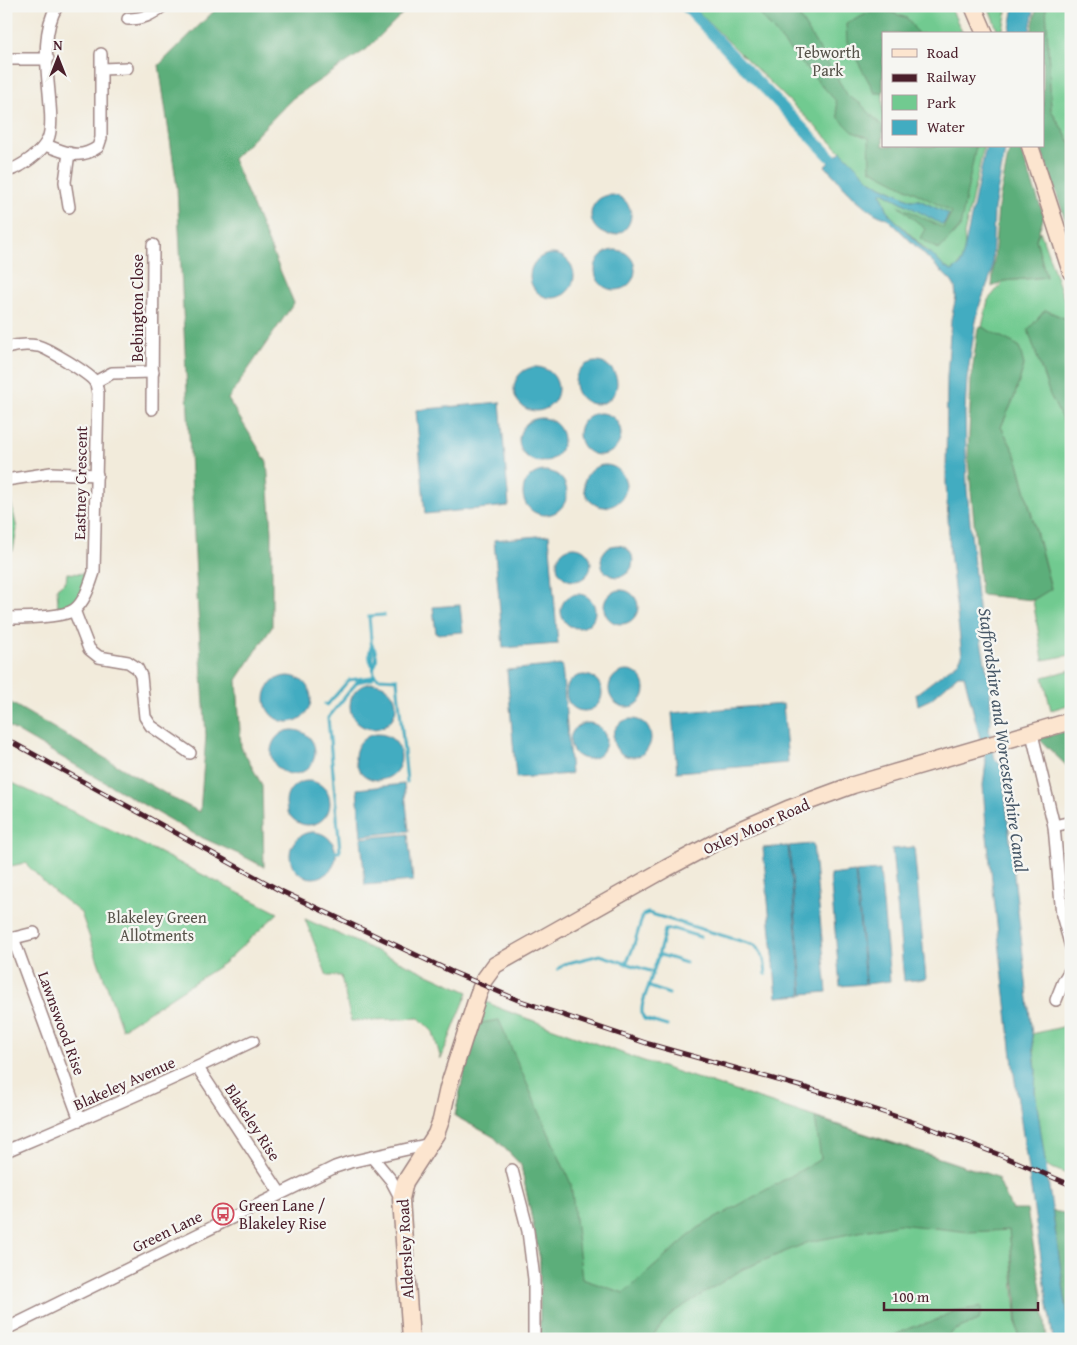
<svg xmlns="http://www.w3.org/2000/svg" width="1077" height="1345" font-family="'Gentium Book Plus',serif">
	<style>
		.green { fill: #71ca90; stroke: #5e745e }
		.forest { fill: #5cae7a; stroke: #536652 }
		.water { fill: #42acc1; stroke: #466676 }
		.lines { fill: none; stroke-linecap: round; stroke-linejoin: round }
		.stream { stroke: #42acc1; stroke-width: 3 }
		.canal { stroke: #42acc1; stroke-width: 11 }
		.street-casing { stroke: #9e8583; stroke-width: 14 }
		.secondary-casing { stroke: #9e8583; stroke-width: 19 }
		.street { stroke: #fff; stroke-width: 11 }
		.secondary { stroke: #fce5cf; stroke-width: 16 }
		.rail-casing { stroke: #4a1f2b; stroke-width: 5 }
		.rail { stroke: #f6f6f2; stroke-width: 3; stroke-dasharray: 9; stroke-linecap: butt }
		.labels { text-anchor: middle; stroke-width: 4.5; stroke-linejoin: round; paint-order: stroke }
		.park-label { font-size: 16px; fill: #565249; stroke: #f6f6f2 }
		.street-label { font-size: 16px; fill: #4a1f2b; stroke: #f6f6f2 }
		.poi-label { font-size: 16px; fill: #4a1f2b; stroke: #f6f6f2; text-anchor: start }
		.water-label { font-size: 18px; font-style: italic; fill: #475767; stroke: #f6f6f2 }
	</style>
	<rect width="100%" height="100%" fill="#f6f6f2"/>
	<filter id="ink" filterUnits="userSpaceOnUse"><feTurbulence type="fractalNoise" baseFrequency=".02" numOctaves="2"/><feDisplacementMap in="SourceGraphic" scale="10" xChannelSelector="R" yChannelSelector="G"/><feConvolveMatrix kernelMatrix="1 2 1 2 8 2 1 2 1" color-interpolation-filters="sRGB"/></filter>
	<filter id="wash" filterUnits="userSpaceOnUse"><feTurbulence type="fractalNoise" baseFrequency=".0096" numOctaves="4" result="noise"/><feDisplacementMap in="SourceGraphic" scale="20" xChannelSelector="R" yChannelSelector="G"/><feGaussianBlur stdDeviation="1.12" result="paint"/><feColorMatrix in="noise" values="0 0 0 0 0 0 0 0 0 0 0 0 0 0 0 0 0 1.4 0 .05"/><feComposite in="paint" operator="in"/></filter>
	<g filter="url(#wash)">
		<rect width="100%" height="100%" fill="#f2ebdb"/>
		<g class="green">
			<path d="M692,6h258l13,28h-80v112h101l-20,89c2,12 0,31 -12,36l-8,-4 -55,-53 -9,-22h3l61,32 5,-10 -30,-14h-8l-40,-19z"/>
			<polygon points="988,6 1008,6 1002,34 999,34"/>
			<polygon points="1046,6 1068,6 1071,14 1071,144 1051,110"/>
			<polygon points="1040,231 1071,319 1071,321 1045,310 1071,437 1071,655 1043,660 1033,600 1051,588 1016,455 1001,427 1014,398 1024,365 982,327 988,300 1004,281 1046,277 1036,239"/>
			<polygon points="6,480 17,529 13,551 6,552"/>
			<path d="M67,573l21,1c-7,22 -7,27 -30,34l-1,-20 9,-7z"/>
			<polygon points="1071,670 1071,704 1051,710 1043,677"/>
			<polygon points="6,780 154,850 278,913 224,963 122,1029 81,913 52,890 25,863 6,867"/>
			<polygon points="305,919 468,992 441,1059 433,1032 419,1018 351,1021 341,976 327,976"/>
			<polygon points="482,1000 504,1010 641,1060 997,1177 910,1183 1007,1199 1018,1339 540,1339 540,1259 521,1165 494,1137 455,1116 474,1024"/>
			<polygon points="1071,1018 1071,1176 1045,1165 1035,1091 1036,1070 1032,1034 1062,1027"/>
		</g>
		<g class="forest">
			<polygon points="219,6 410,6 367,49 293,98 233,159 294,303 228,399 267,462 272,531 272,627 237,680 241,747 262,785 264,867 243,856 196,835 6,725 6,700 178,801 200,812 206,736 197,596 177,187 159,65"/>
			<polygon points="753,6 793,6 848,96 861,104 883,127 883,146 976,146 960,227 939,250 920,238 925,229 898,205 943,228 952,212 870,169 869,138 853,132 838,117 836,101 787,47"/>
			<polygon points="1037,6 1046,6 1051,110 1071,144 1071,236 1040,146 1043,146 1043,34 1031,34"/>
			<polygon points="879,8 907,18 918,34 883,34 883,93 875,93 847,42 846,24"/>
			<polygon points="1010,146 1019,146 1044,216 1036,239 1046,277 1004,281 992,287 998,207"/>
			<polygon points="1045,310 1071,321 1071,384 1069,387 1071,398 1071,437 1050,395 1028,330"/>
			<polygon points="982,327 1019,346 1024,365 1014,398 1001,427 1016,455 1051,589 1033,600 981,595 968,459 971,380 978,328"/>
			<polygon points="1071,730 1071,770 1039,739"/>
			<polygon points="499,1020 571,1184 582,1279 624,1293 698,1228 821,1159 815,1118 997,1177 1012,1210 1027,1210 1042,1294 1047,1339 1018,1339 1016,1295 1009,1230 969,1232 899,1224 809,1242 743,1269 672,1313 650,1339 540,1339 540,1259 521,1165 494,1137 455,1116 474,1024"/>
			<polygon points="1052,1211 1071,1214 1071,1335 1068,1319"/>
			<polygon points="982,1307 979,1320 955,1330 943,1339 884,1339 891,1337 912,1327 930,1323 954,1311"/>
		</g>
		<g class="water">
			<polygon points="1014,6 1035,6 1029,34 1009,34"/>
			<path d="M986,146h20l-12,63 -2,63 -12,32 -5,22 -8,53 -2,33 2,77 14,151 4,23 5,18 1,37 -2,12 6,29 5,5 2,5 34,301 -1,21 36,248h-18l-39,-265 -28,-247 -3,-42 3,-23 -22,-87h-6l-27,24 -13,6 -2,-11 42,-32 4,-6 -12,-103 -4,-70 1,-106 4,-58 5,-22 -1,-10 -3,-5 -65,-64c-19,-2 -49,-38 -62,-52l16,-15 30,30 40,19h8l30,14 -6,11 -60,-33 -2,1 8,21 39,39h3l13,14 8,4 8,-6 3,-10z"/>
			<circle cx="611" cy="215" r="20"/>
			<circle cx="615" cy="270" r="20"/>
			<circle cx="552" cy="276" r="22"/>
			<circle cx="596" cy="383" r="21"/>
			<circle cx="536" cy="389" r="22"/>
			<polygon points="500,402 509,506 425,514 416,410"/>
			<circle cx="600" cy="434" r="21"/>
			<circle cx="541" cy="440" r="22"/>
			<circle cx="605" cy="486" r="21"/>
			<circle cx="545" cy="493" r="22"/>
			<polygon points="549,535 558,644 503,648 494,540"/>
			<circle cx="617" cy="561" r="16"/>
			<circle cx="574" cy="564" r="17"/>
			<circle cx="621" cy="607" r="17"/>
			<circle cx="578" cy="611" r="17"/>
			<polygon points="460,605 463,632 436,634 433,607"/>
			<polygon points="562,665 571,774 516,778 507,670"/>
			<circle cx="627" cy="689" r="18"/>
			<circle cx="584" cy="693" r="18"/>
			<circle cx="288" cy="699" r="23"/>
			<circle cx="373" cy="706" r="23"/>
			<polygon points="783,704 788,763 677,772 672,713"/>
			<circle cx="632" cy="738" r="19"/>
			<circle cx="588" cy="741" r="18"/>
			<circle cx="293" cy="752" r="22"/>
			<circle cx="378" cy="757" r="23"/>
			<circle cx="308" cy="803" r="22"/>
			<polygon points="404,784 409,831 361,836 357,789"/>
			<circle cx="313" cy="855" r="23"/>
			<polygon points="408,834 413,881 365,885 361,838"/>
			<polygon points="813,844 827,992 803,994 789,846"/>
			<polygon points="788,846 802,995 777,997 763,848"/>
			<polygon points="914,847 926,979 904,981 892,849"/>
			<polygon points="880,870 890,981 866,984 856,872"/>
			<polygon points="855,872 865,984 840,986 830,875"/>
		</g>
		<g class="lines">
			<g class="stream">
				<polyline points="384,615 369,616 374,675 378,678 397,679 407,782"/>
				<path d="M372,645c-4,7 -3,17 2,22"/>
				<path d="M372,645c4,5 6,15 3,20"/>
				<polyline points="325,704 327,705 349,680 372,677"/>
				<polyline points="335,852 339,852 340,850 328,718 357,682 372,679 374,675"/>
				<polyline points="658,956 665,930 674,929 700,937"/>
				<path d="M626,964l7,-16 10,-33 5,-2 106,32c10,8 11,17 12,29"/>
				<polyline points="558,969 564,964 600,955 653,972 658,957 661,955 686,963"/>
				<polyline points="653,972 649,985 650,987 669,994"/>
				<path d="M649,985c-3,9 -11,25 -5,34l23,7"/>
			</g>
			<polyline class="canal" points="685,6 842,169"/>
		</g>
	</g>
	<g filter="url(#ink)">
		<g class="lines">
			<g class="street-casing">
				<g id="street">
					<path d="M128,19c15,0 23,-4 35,-13"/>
					<polyline points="6,59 48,59"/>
					<polyline points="102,69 127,68"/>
					<path d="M45,145c21,7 33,16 53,2l3,-9v-84"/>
					<polyline points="69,153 65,182 69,207"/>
					<path d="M6,171c10,-2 16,-6 24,-12 7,-5 14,-11 18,-20 4,-10 3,-23 2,-34 -2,-31 -10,-71 7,-99"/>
					<path d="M6,348c10,-3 21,-4 32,-2 9,2 52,28 57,36 2,3 2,8 3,11l-4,179c-4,12 -9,30 -20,38 -13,8 -52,8 -68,8"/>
					<polyline points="95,382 112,373 153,372"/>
					<polyline points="152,409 153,245"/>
					<polyline points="6,480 51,473 97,475"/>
					<polyline points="74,610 89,649 99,657 128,662 137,668 141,676 145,717 151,726 190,753"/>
					<polyline points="1032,734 1054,826 1062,915 1071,947"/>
					<polyline points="1054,826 1067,823 1071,824"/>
					<polyline points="13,938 80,1120"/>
					<polyline points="6,940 34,933"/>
					<polyline points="1056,1000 1064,980 1071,969"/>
					<polyline points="198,1068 280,1193"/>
					<path d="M6,1151c83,-35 166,-71 247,-110"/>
					<polyline points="372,1157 391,1180 401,1199"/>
					<polyline points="512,1170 528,1231 534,1279 534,1339"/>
					<polyline points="6,1329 335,1167 350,1162 430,1144"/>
				</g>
			</g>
			<g class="secondary-casing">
				<g id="secondary">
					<polyline points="973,6 985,34"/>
					<polyline points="1030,146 1071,272"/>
					<polyline points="411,1339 401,1199 405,1182 436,1134 441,1120 448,1088 478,995 484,980 495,965 667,868 731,834 788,809 853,785 1071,721"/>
				</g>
			</g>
			<use href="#street" class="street"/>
			<use href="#secondary" class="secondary"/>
			<g class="rail-casing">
				<polyline id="rail" points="6,739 281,891 450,971 518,1000 649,1044 831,1095 919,1124 1000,1155 1071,1185"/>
			</g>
			<use href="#rail" class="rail"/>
		</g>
	</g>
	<defs>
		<g id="bus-ring" transform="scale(1.125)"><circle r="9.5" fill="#f6f6f2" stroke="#d1495b" stroke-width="1.5"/><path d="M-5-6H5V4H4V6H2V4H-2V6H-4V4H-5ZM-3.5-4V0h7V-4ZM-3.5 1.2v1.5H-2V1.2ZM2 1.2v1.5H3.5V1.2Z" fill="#d1495b"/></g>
	</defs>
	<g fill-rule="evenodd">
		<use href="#bus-ring" x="223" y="1214"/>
	</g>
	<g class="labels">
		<g class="park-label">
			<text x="828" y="58">Tebworth<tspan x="828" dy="18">Park</tspan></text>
			<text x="157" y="923">Blakeley Green<tspan x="157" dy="18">Allotments</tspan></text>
		</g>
		<g class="street-label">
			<text transform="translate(137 308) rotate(-90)" y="6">Bebington Close</text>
			<text transform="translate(80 483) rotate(-89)" y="6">Eastney Crescent</text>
			<text transform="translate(756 826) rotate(-24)" y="6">Oxley Moor Road</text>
			<text transform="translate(62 1023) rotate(70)" y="6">Lawnswood Rise</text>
			<text transform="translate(124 1083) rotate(-24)" y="6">Blakeley Avenue</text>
			<text transform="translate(253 1122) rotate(57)" y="6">Blakeley Rise</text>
			<text transform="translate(167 1231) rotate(-26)" y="6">Green Lane</text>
			<text transform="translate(405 1249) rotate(-93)" y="6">Aldersley Road</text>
		</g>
		<g class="poi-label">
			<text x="239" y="1211">Green Lane /<tspan x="239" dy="18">Blakeley Rise</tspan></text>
		</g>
		<g class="water-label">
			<text transform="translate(1003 740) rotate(82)" y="6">Staffordshire and Worcestershire Canal</text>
		</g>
	</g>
	<rect width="1077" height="1345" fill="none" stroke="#f6f6f2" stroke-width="25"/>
	<rect x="882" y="32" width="162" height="115" fill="#f6f6f2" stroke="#b1a0a2"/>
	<rect x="892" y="49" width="25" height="8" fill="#fce5cf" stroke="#b1a0a2"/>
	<text x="927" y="58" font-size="15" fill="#4a1f2b">Road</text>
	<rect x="892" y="74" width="25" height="8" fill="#4a1f2b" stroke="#b1a0a2"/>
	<text x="927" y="82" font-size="15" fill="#4a1f2b">Railway</text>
	<rect x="892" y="95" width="25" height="15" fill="#71ca90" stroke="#b1a0a2"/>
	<text x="927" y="108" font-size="15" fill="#4a1f2b">Park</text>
	<rect x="892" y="120" width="25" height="15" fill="#42acc1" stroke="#b1a0a2"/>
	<text x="927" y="132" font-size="15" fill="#4a1f2b">Water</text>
	<g transform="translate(58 58)" stroke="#f6f6f2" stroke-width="4" paint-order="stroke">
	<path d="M0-4L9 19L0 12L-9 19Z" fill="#4a1f2b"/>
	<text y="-8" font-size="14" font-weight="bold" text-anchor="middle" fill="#4a1f2b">N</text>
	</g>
	<path d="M884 1302v8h154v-8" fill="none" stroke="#4a1f2b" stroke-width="2.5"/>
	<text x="892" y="1302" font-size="15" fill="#4a1f2b" stroke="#f6f6f2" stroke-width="4" paint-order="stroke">100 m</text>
</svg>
